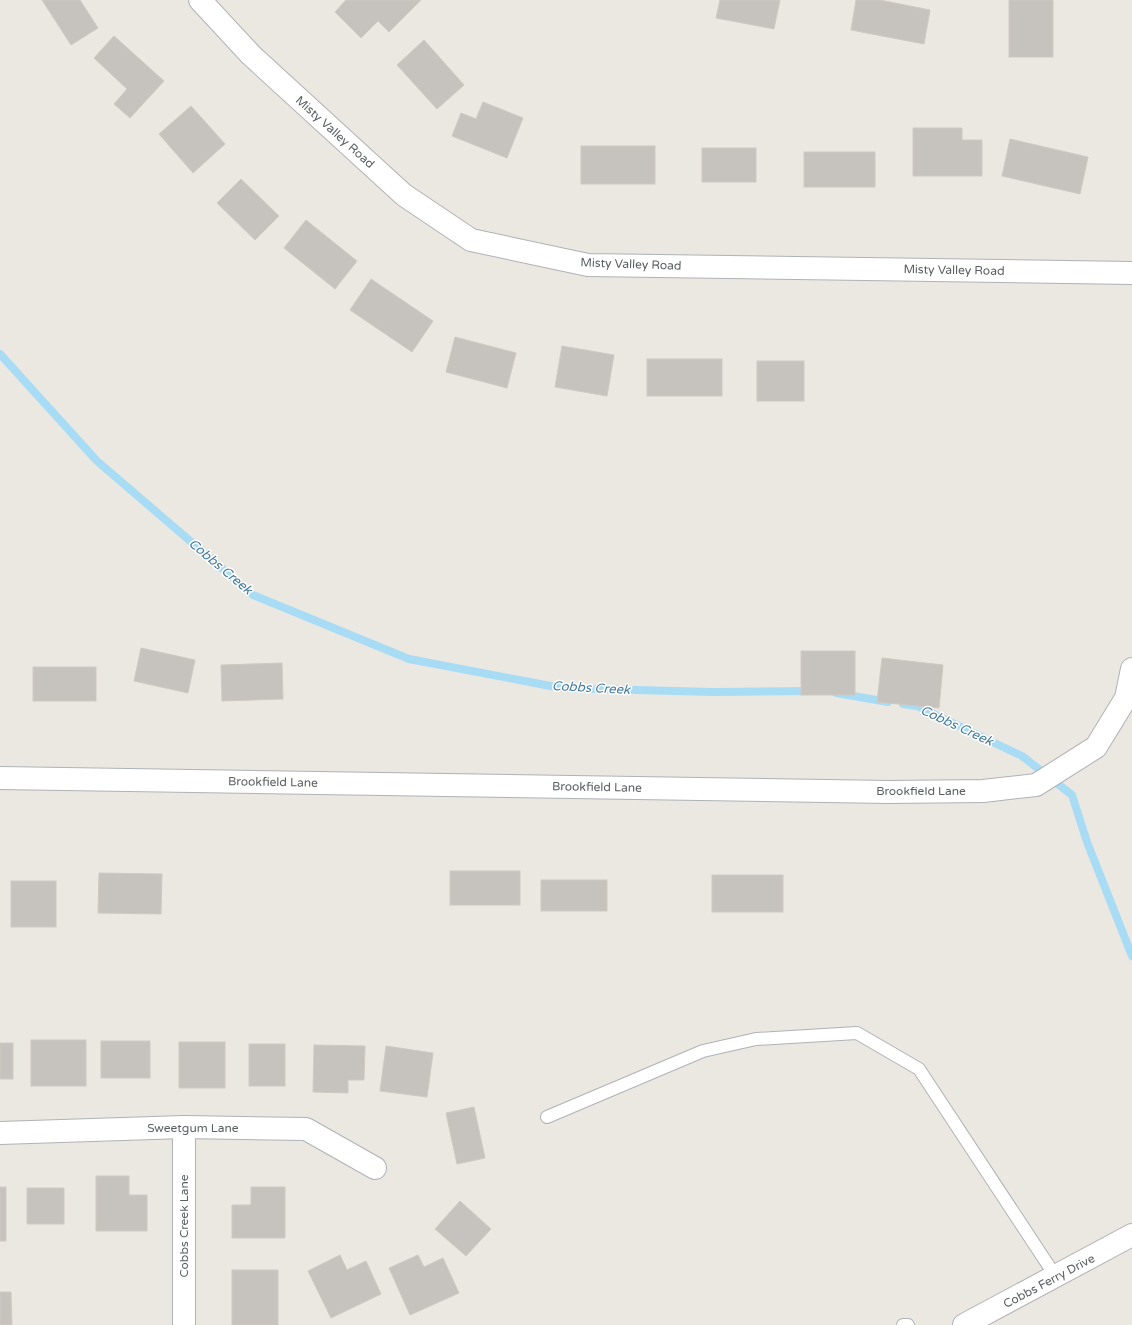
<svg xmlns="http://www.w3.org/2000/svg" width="1132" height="1325" font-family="'Varela Round',sans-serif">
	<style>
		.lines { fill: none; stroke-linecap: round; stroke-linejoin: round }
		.stream { stroke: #a8dcf5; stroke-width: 8 }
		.building { fill: #c6c3be; stroke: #cfc9c1 }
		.lane-casing { stroke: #afb2b6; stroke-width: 14 }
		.street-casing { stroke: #afb2b6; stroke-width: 24 }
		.lane { stroke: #fff; stroke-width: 12 }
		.street { stroke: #fff; stroke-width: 22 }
		.labels { text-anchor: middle; stroke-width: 3; stroke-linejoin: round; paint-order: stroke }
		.street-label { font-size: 12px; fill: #5a5e61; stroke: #fff }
		.water-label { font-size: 13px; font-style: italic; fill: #457a9c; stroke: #fff }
	</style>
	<rect width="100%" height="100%" fill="#ebe8e2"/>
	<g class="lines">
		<g class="stream">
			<polyline points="0,354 97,461 253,595 409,659 561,688 713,692 810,691"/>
			<polyline points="836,693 888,702"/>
			<polyline points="903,704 917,706 1022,756 1072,795 1087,842 1132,956"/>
		</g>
	</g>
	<g class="building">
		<polygon points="42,0 80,0 98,28 71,45"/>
		<polygon points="346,0 421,0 389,32 378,21 361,38 335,12"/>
		<polygon points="720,0 780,0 774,29 716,18"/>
		<polygon points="856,0 880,0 930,10 924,44 851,30"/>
		<rect x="1009" y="0" width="44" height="57"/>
		<polygon points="114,36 164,81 130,118 114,104 127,89 94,58"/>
		<polygon points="424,40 464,85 437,109 397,65"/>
		<polygon points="483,102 523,118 507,158 452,136 461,113 476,119"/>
		<polygon points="191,106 225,144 193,173 159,134"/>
		<polygon points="913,128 962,128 962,140 982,140 982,176 913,176"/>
		<polygon points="1010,139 1088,157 1080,194 1002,176"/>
		<rect x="581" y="146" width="74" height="38"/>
		<rect x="702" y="148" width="54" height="34"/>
		<rect x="804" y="152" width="71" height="35"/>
		<polygon points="241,179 279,216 255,240 217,203"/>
		<polygon points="306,220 357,261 335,289 284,248"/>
		<polygon points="371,279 433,321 412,352 350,310"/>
		<polygon points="455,337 516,353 507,388 446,372"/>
		<polygon points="562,346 614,355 607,396 555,387"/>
		<rect x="647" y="359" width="75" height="37"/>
		<rect x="757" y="361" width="47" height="40"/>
		<polygon points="141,648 195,660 188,693 134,681"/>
		<rect x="801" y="651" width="54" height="44"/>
		<polygon points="882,658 943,665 939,708 877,702"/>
		<polygon points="282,663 283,699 222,701 221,665"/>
		<rect x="33" y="667" width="63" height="34"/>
		<rect x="450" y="871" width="70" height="34"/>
		<polygon points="99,873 162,874 161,914 98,913"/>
		<rect x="712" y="875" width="71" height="37"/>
		<rect x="541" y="880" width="66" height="31"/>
		<rect x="11" y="881" width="45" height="46"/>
		<rect x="31" y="1040" width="55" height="46"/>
		<rect x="101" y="1041" width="49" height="37"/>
		<rect x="179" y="1042" width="46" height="46"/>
		<rect x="0" y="1043" width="13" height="36"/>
		<rect x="249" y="1044" width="36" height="42"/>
		<polygon points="314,1045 365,1046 364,1080 348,1080 348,1093 313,1092"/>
		<polygon points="386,1046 433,1053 427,1097 380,1091"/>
		<polygon points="474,1107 485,1158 457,1164 446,1113"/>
		<polygon points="96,1176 129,1176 129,1195 147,1195 147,1231 96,1231"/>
		<rect x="0" y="1187" width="6" height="54"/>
		<polygon points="251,1187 285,1187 285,1238 232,1238 232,1205 251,1205"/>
		<rect x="27" y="1188" width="37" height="36"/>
		<polygon points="460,1201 491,1229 466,1256 435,1229"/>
		<polygon points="340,1255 347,1270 366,1261 381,1294 331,1318 308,1271"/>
		<polygon points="418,1255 424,1267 443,1258 459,1293 410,1315 389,1268"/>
		<rect x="232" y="1270" width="46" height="55"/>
		<polygon points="0,1292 11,1292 12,1325 0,1325"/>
	</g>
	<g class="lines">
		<g class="lane-casing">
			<g id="lane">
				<polyline points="547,1117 703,1051 756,1039 857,1033 919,1069 1056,1277"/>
				<polyline points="903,1325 908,1325"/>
			</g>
		</g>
		<g class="street-casing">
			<g id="street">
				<polyline points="200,0 251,55 404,195 471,240 588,265 1132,273"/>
				<polyline points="0,778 889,792 983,791 1036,785 1096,747 1126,698 1132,669"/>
				<polyline points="184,1127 184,1325"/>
				<polyline points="0,1133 184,1127 306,1129 375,1168"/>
				<polyline points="964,1325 1132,1235"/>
			</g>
		</g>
		<use href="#lane" class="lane"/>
		<use href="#street" class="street"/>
	</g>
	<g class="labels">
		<g class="street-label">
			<text transform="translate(335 132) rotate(42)" y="4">Misty Valley Road</text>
			<text transform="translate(631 264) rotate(2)" y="4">Misty Valley Road</text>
			<text transform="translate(954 270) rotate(1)" y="4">Misty Valley Road</text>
			<text transform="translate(273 782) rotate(1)" y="4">Brookfield Lane</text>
			<text transform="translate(597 787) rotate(1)" y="4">Brookfield Lane</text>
			<text x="921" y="795">Brookfield Lane</text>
			<text x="193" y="1132">Sweetgum Lane</text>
			<text transform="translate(184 1226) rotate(-90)" y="4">Cobbs Creek Lane</text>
			<text transform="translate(1049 1281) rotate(-28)" y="4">Cobbs Ferry Drive</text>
		</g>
		<g class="water-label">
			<text transform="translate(221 566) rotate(40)" y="5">Cobbs Creek</text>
			<text transform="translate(591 687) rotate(3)" y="5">Cobbs Creek</text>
			<text transform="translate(957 725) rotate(25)" y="5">Cobbs Creek</text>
		</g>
	</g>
</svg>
